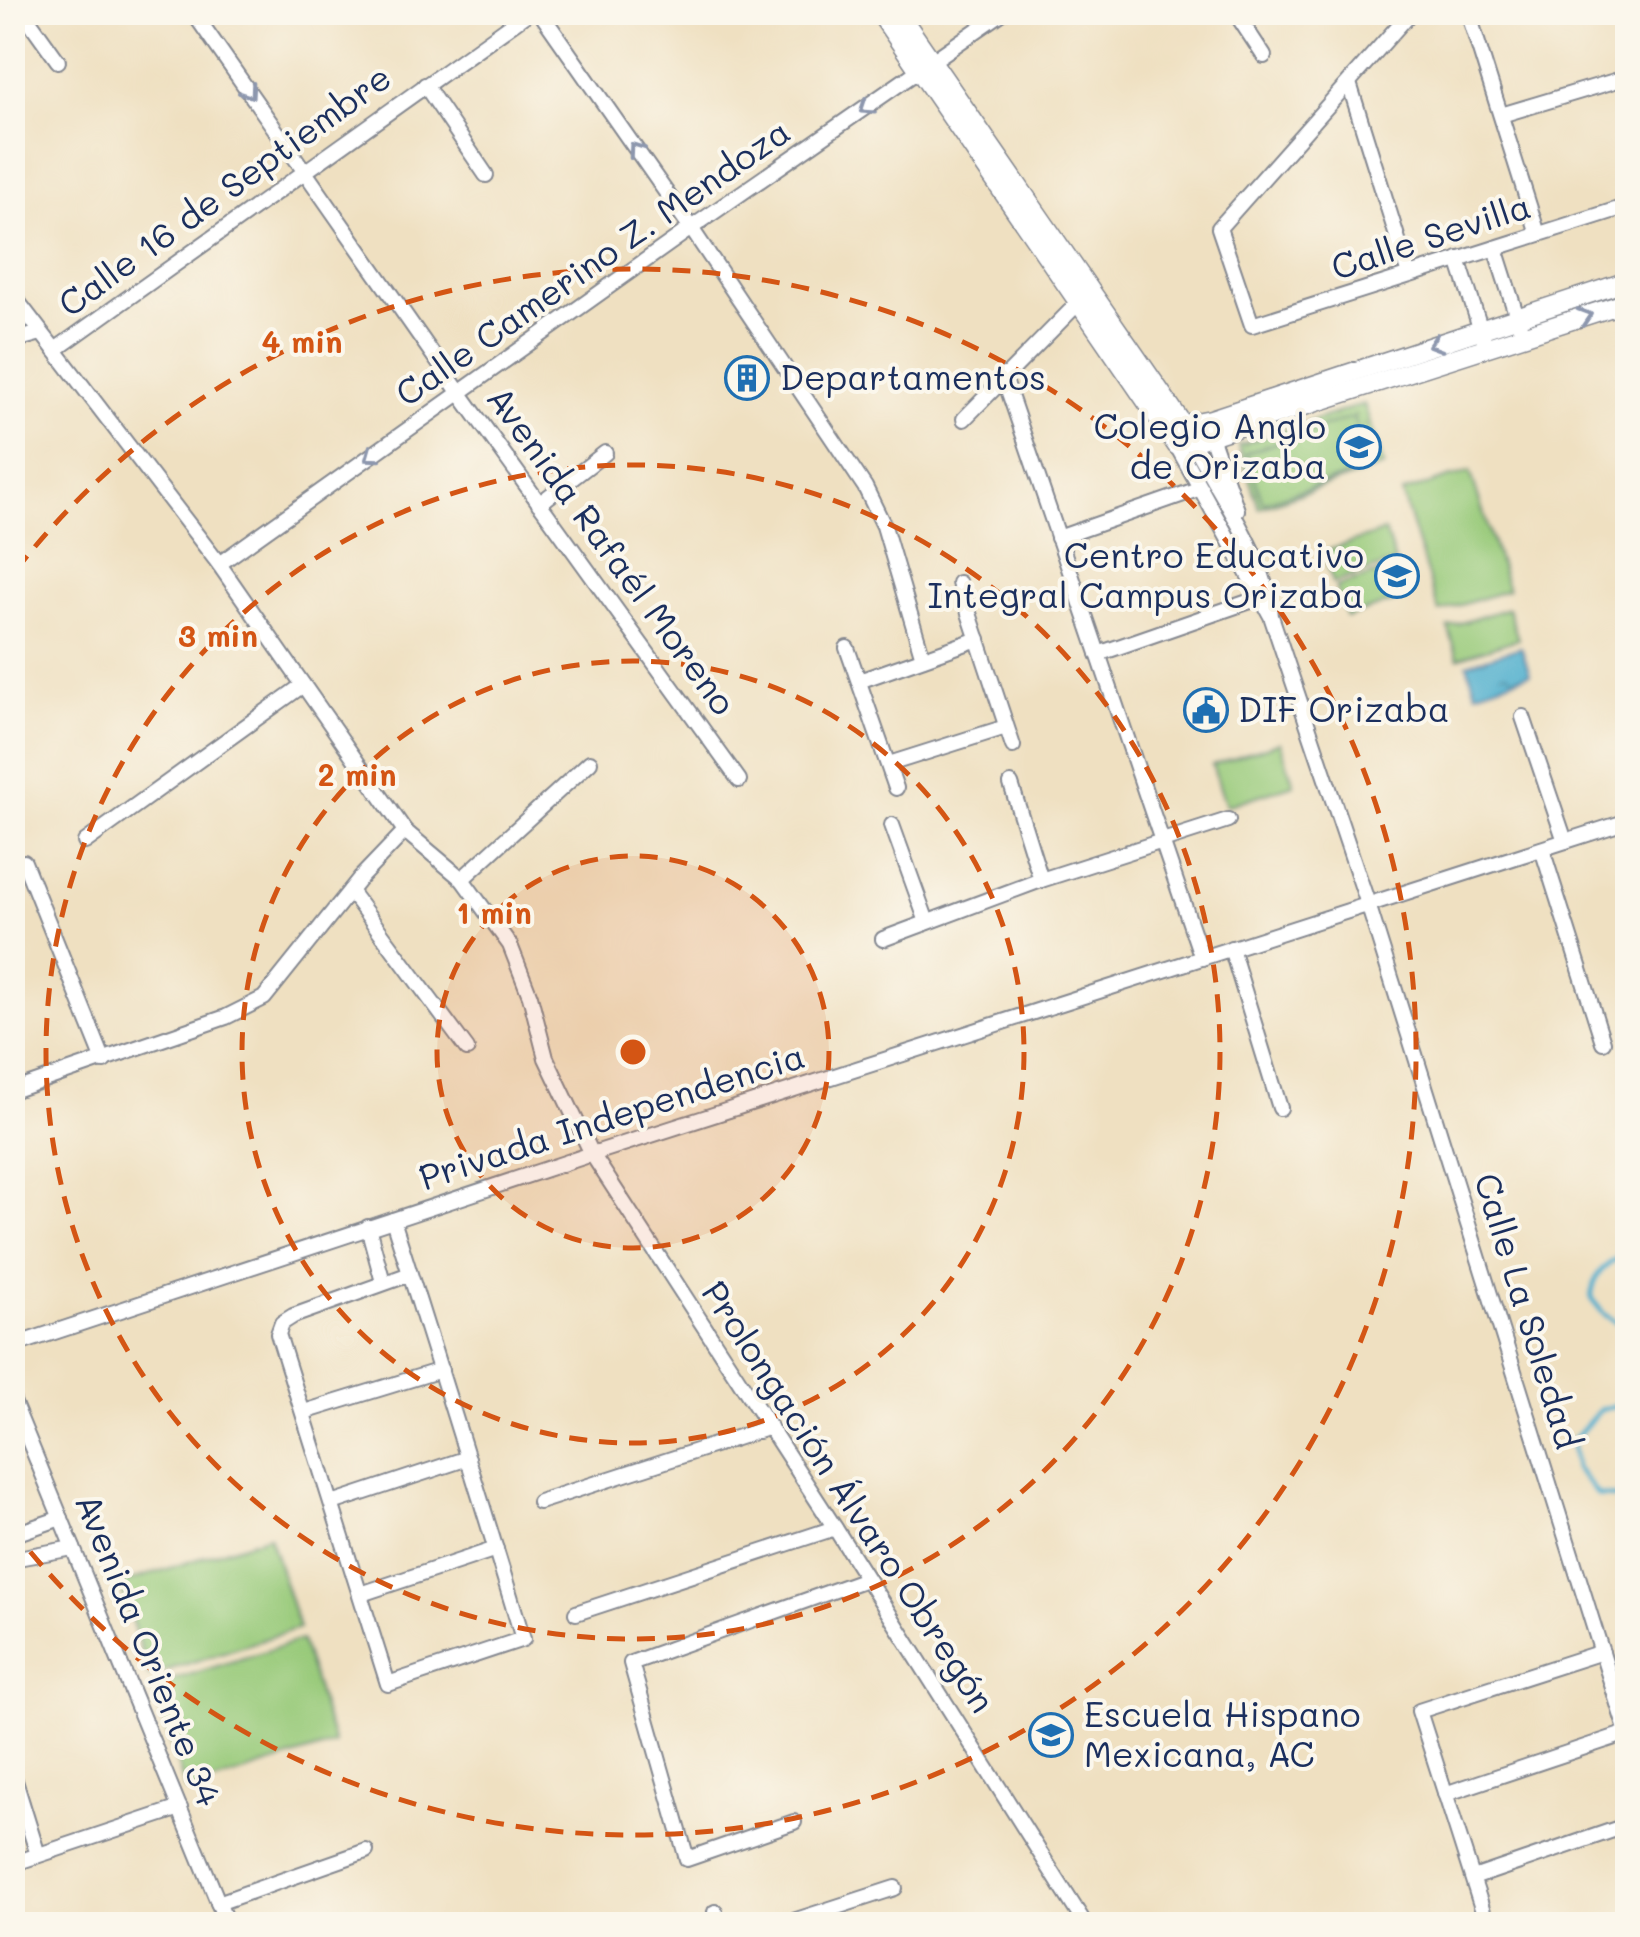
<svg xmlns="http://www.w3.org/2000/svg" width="1640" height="1937" font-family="Mali,sans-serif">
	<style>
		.grass { fill: url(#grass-dots); stroke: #5a7c6c; stroke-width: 2.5 }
		.pitch { fill: #99ca7a; stroke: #5a7c6c; stroke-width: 2.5 }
		.water { fill: url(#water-ripples); stroke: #346e96; stroke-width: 2.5 }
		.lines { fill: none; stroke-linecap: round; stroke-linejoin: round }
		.stream { stroke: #4eaecd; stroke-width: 5 }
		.minor-casing { stroke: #858890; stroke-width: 18 }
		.tertiary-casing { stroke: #858890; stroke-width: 21 }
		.minor { stroke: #fff; stroke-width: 14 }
		.tertiary { stroke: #fff; stroke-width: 18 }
		.oneway { stroke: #8d97ae }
		.ring { fill: none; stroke: #d45514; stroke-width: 5; stroke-dasharray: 18 12 }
		.labels { text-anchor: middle; stroke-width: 8; stroke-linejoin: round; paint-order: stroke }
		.street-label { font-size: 35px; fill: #1b2f5e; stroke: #fbf7ec }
		.poi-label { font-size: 35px; fill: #1b2f5e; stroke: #fbf7ec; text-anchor: start }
		.centre { fill: #d45514; stroke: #fbf7ec; stroke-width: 5 }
		.ring-label { font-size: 30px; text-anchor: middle; font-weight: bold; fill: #d45514; stroke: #fbf7ec; stroke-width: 8; stroke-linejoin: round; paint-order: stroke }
	</style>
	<defs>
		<pattern id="grass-dots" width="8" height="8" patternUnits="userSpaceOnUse" patternTransform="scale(2.5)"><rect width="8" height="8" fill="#99ca7a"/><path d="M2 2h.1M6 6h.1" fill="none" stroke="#7ca467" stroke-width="1.8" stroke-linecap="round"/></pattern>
		<pattern id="water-ripples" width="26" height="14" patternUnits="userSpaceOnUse" patternTransform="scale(2.5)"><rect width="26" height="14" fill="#4eaecd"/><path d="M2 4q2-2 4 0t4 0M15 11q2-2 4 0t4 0" fill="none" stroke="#408eaa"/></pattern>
	</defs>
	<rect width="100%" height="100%" fill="#fbf7ec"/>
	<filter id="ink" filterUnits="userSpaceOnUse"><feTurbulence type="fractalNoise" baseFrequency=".01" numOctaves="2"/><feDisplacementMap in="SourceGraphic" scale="20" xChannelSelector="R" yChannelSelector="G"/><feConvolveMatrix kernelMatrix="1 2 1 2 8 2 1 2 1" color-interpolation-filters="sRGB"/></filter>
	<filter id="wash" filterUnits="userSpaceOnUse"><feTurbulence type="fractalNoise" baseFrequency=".0048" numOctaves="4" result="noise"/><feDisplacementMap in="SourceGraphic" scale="40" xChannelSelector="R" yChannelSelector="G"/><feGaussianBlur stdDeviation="2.25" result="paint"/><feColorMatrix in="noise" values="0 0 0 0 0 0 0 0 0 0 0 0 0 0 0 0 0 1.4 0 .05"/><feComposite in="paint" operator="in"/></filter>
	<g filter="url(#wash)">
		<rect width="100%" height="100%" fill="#efe0c1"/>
		<polygon class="grass" points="1364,404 1384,466 1259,508 1238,445"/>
		<g class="pitch">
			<polygon points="1353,417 1370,468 1263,503 1246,453"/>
			<polygon points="1470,471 1508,590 1439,612 1402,493"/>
			<polygon points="1385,531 1395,562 1333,583 1323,552"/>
			<polygon points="1396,567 1406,598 1346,618 1336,587"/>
			<polygon points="1508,608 1518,639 1458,658 1448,627"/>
			<polygon points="1280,742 1294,784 1226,806 1212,765"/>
			<polygon points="269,1536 299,1628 149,1676 120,1584"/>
			<polygon points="301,1640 334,1744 186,1791 153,1686"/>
		</g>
		<polygon class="water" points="1521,647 1530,674 1476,692 1467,664"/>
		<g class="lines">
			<g class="stream">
				<path d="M1628,1252c-24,15 -33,17 -37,46l13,16 24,15"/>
				<polyline points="1628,1402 1600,1410 1572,1441 1576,1468 1598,1495 1628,1499"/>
			</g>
		</g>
	</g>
	<g filter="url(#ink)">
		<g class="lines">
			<g class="minor-casing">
				<g id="minor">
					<polyline points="23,12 58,61"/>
					<polyline points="193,12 459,392 739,780"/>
					<polyline points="540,12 691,228 865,487 884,526 923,658"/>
					<polyline points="1235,12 1264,56"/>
					<polyline points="1411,12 1219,228 1252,325 1628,206"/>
					<polyline points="1468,12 1538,234"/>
					<polyline points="1349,83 1409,275"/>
					<polyline points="425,85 486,175"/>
					<polyline points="1501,115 1628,77"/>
					<polyline points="1495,248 1523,336"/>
					<polyline points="1458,259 1484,340"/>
					<polyline points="12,294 219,564 405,831 462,879 510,945 530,996 546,1058 592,1154 835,1528 1085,1924"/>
					<polyline points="12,341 41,333"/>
					<polyline points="55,350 529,12"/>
					<polyline points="1003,375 1202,958"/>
					<polyline points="964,419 1083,298"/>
					<polyline points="1211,436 1237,510"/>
					<polyline points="539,504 605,453"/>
					<polyline points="1058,538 1201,488"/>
					<polyline points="219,564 691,228 1003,12"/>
					<polyline points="959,583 1013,746"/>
					<path d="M1271,616l-94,-170 15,-4c27,51 75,117 79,174l97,288 260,832"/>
					<polyline points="847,648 896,788"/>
					<polyline points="1098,654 1268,595"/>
					<polyline points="859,681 978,639"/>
					<polyline points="1523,717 1565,841"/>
					<polyline points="889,764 1006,727"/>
					<polyline points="1011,784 1041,880"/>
					<polyline points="892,825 927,922"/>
					<polyline points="85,842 303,685"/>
					<polyline points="1542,849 1603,1042"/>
					<polyline points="24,862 104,1061"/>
					<polyline points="462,879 590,762"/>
					<polyline points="350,891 467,1049"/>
					<polyline points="883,939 1041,880 1228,820"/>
					<polyline points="1231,948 1280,1108"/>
					<polyline points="12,1091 226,1017 264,998 361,877 405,831"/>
					<path d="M393,1220c44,139 88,279 130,419l-135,45 -110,-350 4,-11 11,-7 117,-42"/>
					<polyline points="368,1227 383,1282"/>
					<polyline points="12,1346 592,1154 1628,821"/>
					<polyline points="12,1399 227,1924"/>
					<polyline points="304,1412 441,1370"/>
					<polyline points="539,1502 770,1427"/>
					<polyline points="332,1503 468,1458"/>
					<polyline points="12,1535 61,1518"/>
					<polyline points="12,1559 73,1548"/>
					<polyline points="361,1594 496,1549"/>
					<polyline points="576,1613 835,1528"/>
					<polyline points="12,1771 38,1855"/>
					<polyline points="1445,1794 1627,1733"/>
					<polyline points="794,1822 687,1859 631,1663 866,1579"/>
					<polyline points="12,1864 180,1808"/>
					<polyline points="1473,1878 1628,1825"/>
					<polyline points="218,1903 366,1851"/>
					<polyline points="715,1912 718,1924"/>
					<polyline points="784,1924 895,1888"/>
					<polyline points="1487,1924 1419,1711 1602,1652"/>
					<polyline points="1612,1924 1628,1920"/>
				</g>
			</g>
			<g class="tertiary-casing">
				<g id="tertiary">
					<polyline points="879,12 1177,446"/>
					<polyline points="898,12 1182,423 1192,442 1628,302"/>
					<polyline points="1176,426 1211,419 1628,281"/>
				</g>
			</g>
			<use href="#minor" class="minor"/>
			<use href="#tertiary" class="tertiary"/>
		</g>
		<defs><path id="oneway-chevron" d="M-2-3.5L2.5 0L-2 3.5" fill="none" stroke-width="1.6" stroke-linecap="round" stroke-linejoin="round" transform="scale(2.5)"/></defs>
		<g class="oneway">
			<use href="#oneway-chevron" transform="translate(249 92) rotate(55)"/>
			<use href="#oneway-chevron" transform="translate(866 108) rotate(146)"/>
			<use href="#oneway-chevron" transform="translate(635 149) rotate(-125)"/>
			<use href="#oneway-chevron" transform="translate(1585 316) rotate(-18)"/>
			<use href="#oneway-chevron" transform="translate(1435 344) rotate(162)"/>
			<use href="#oneway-chevron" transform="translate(371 456) rotate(144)"/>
		</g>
	</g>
	<circle cx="633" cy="1052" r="196" fill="#d45514" fill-opacity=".12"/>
	<g class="ring">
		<circle cx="633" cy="1052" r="196"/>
		<circle cx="633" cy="1052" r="391"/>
		<circle cx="633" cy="1052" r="587"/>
		<path d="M16 570A783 783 0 1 1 16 1534"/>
	</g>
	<defs>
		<g id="building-ring" transform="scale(2.25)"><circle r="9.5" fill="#fbf7ec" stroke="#1f6fb2" stroke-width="1.5"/><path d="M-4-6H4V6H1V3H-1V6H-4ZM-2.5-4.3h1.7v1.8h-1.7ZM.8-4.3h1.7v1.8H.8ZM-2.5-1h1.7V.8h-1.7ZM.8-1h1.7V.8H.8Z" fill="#1f6fb2"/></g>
		<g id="school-ring" transform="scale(2.25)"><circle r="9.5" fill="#fbf7ec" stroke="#1f6fb2" stroke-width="1.5"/><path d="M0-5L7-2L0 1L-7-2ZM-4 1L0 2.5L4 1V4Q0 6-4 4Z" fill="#1f6fb2"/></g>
		<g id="civic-ring" transform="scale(2.25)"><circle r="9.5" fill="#fbf7ec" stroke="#1f6fb2" stroke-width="1.5"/><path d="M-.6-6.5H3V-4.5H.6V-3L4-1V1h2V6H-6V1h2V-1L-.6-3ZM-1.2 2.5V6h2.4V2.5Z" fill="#1f6fb2"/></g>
	</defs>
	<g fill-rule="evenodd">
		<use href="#building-ring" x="747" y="378"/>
		<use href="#school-ring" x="1359" y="447"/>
		<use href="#school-ring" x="1397" y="576"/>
		<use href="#civic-ring" x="1206" y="710"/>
		<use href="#school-ring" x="1051" y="1735"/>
	</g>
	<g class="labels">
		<g class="street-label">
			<text transform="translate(225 191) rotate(-36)" y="12">Calle 16 de Septiembre</text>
			<text transform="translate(1431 237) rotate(-18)" y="12">Calle Sevilla</text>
			<text transform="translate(593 263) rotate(-35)" y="12">Calle Camerino Z. Mendoza</text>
			<text transform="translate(611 551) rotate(54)" y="12">Avenida Rafaél Moreno</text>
			<text transform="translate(612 1117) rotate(-18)" y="12">Privada Independencia</text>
			<text transform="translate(1527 1311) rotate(73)" y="12">Calle La Soledad</text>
			<text transform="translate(848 1497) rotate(57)" y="12">Prolongación Álvaro Obregón</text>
			<text transform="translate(148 1650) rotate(68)" y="12">Avenida Oriente 34</text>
		</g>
		<g class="poi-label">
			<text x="780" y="390">Departamentos</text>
			<text x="1326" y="439" text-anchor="end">Colegio Anglo<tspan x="1326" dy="40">de Orizaba</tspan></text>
			<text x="1364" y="568" text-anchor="end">Centro Educativo<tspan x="1364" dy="40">Integral Campus Orizaba</tspan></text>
			<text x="1238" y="722">DIF Orizaba</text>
			<text x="1084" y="1727">Escuela Hispano<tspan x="1084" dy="40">Mexicana, AC</tspan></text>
		</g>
	</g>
	<circle cx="633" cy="1052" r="15" class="centre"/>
	<g class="ring-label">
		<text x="302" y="353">4 min</text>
		<text x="218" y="647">3 min</text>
		<text x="357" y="786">2 min</text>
		<text x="494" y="924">1 min</text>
	</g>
	<rect width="1640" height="1937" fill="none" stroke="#fbf7ec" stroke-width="50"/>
</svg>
